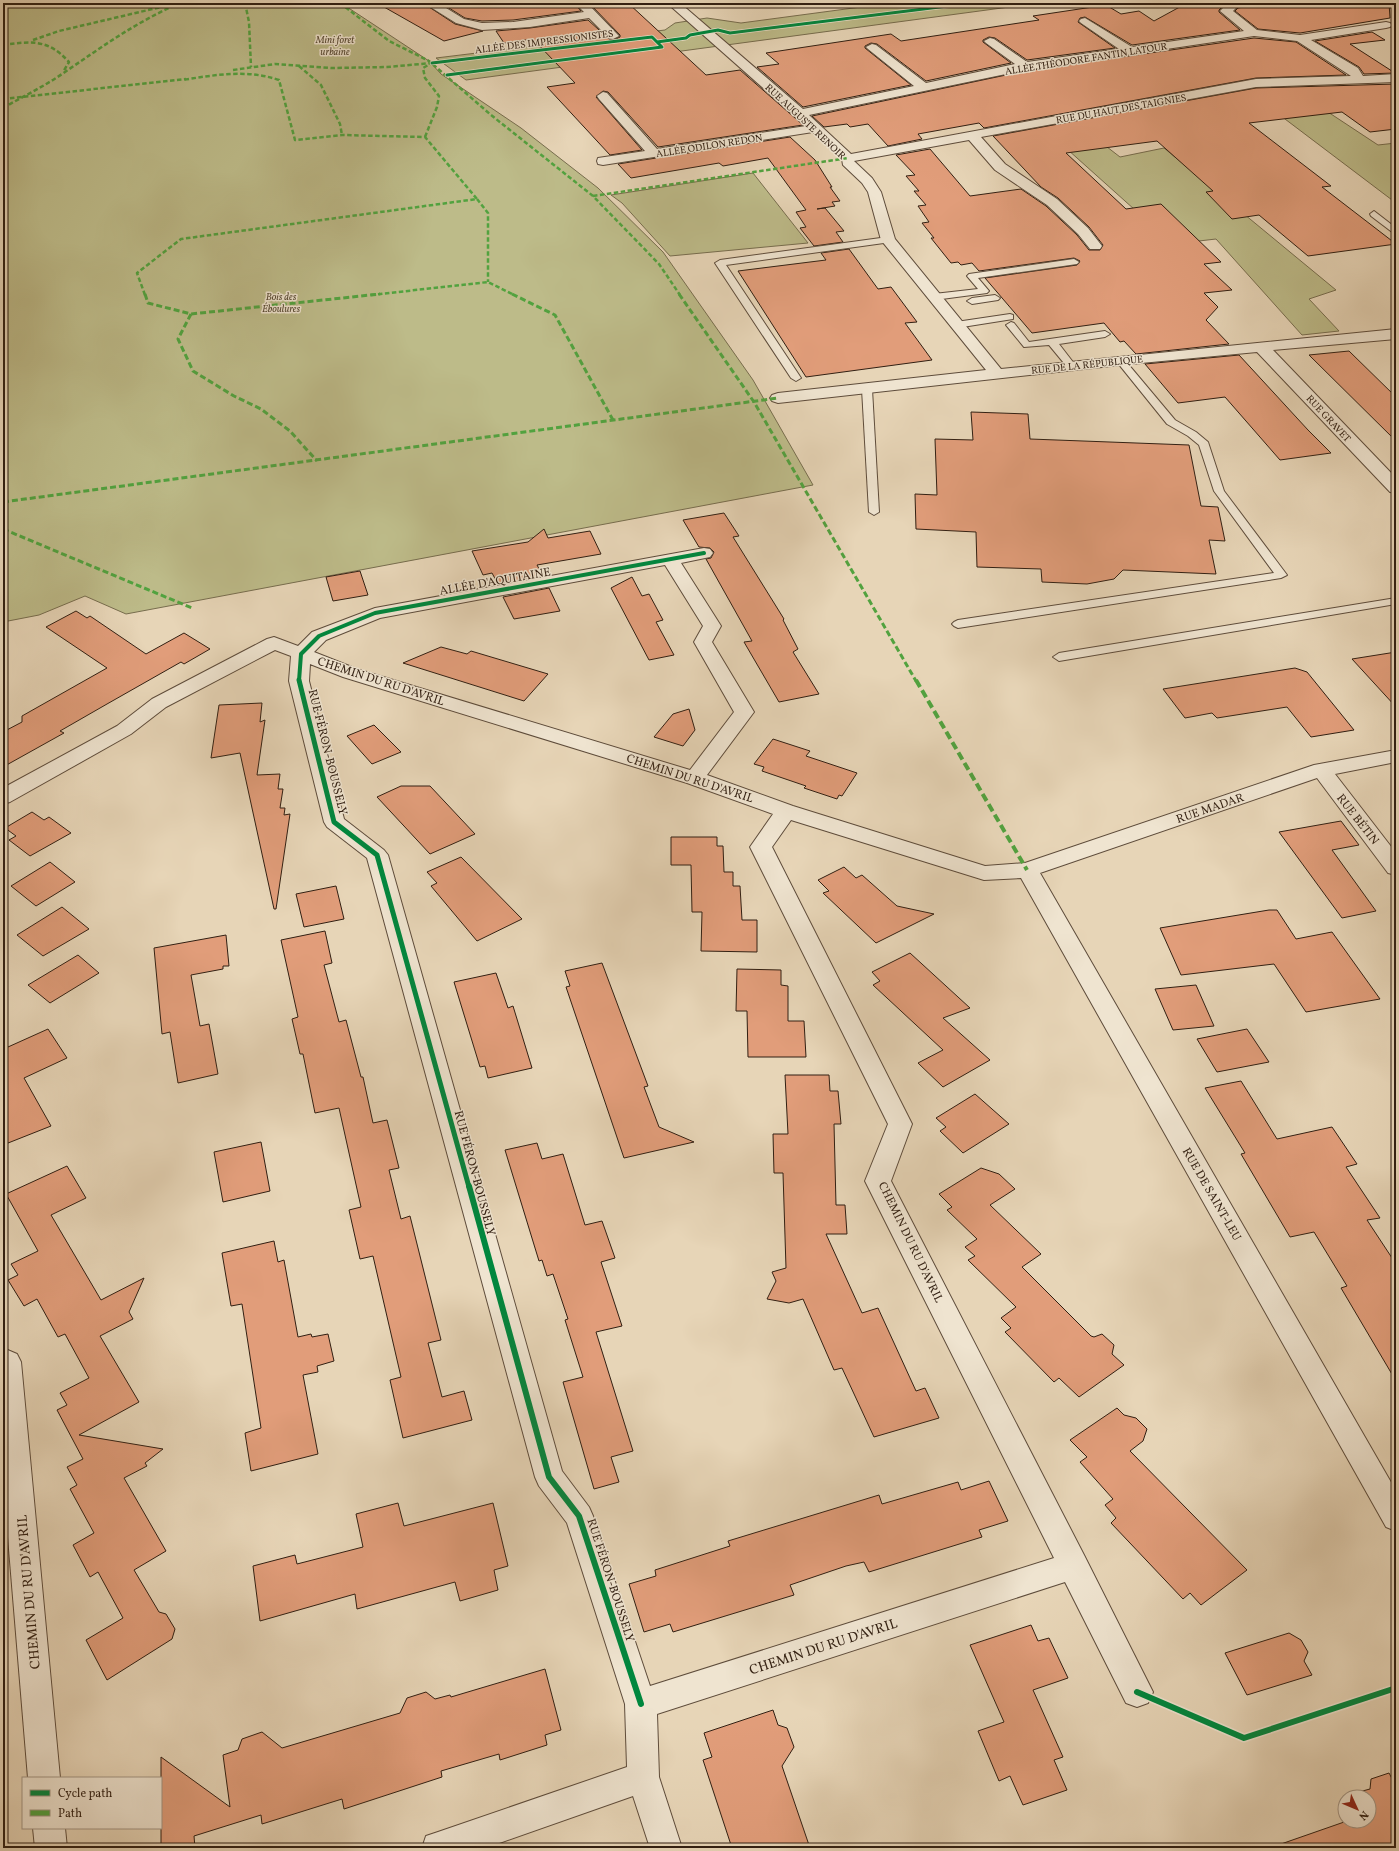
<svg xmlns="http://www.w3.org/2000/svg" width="1399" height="1851" font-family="Vollkorn,serif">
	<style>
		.green { fill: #bdbb89; stroke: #776d4e }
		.building { fill: #e19d7a; stroke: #311f12 }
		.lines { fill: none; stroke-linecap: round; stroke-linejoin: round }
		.lane-casing { stroke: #5e4c3b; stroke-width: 2 }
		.street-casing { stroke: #5e4c3b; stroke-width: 2 }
		.lane { fill: #efe4d0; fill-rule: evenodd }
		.street { fill: #efe4d0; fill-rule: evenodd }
		.quiet-far2 { stroke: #52a23f; stroke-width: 2.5; stroke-dasharray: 4.5 2.5; stroke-linecap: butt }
		.quiet-far1 { stroke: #52a23f; stroke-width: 3; stroke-dasharray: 6 3; stroke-linecap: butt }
		.quiet { stroke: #52a23f; stroke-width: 4; stroke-dasharray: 8 4; stroke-linecap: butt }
		.cycleway-far3-casing { stroke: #efe4d0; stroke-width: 4.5 }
		.cycleway-far2-casing { stroke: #efe4d0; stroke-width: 6 }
		.cycleway-far1-casing { stroke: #efe4d0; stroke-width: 8 }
		.cycleway-casing { stroke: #efe4d0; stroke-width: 9 }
		.cycleway-far3 { stroke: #00873e; stroke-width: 3 }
		.cycleway-far2 { stroke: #00873e; stroke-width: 4 }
		.cycleway-far1 { stroke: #00873e; stroke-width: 5 }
		.cycleway { stroke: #00873e; stroke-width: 6 }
		.labels { text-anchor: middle; stroke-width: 3; stroke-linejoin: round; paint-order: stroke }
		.far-park-label { font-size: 10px; font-style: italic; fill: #544630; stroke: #efe4d0 }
		.far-street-label { font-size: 10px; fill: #311f12; stroke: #efe4d0 }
		.street-label { font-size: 12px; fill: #311f12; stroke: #efe4d0 }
		.near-street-label { font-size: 14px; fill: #311f12; stroke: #efe4d0 }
	</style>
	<rect width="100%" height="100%" fill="#e7d5b7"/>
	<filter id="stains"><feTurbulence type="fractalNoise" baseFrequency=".005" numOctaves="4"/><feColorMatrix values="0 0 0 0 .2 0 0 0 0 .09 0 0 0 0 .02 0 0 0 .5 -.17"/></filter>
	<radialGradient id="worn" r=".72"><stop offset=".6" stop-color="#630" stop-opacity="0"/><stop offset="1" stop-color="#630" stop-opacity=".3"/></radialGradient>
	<g class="green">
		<polygon points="3,3 341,3 429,61 441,74 521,128 598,188 663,252 753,380 813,485 126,614 85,596 39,615 3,622"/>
		<polygon points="891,3 1039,3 466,80 436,58 665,30 675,23 707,18 741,23"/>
		<polygon points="1287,85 1378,145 1396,143 1396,203 1244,88"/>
		<polygon points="1080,126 1120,157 1164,148 1336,290 1309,299 1339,331 1302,335 1216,239 1173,244 1048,132"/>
		<polygon points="753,173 808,243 670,256 622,203 611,195"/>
	</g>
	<g class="building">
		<polygon points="377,3 423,3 455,24 483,31 444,41"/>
		<polygon points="441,3 574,3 581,11 513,20 482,21 465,18"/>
		<polygon points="589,3 628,3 706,75 740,70 803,125 658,147 608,92 603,91 596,97 642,150 610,155 547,87 575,83 533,39 504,43 496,31 530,28 588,20 609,39 614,40 620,37 620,35"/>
		<polygon points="1187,3 1226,3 1219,10 1219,12 1240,30 1132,45 1085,17 1080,18 1078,22 1115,48 1027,60 995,38 989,37 983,40 983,42 1011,63 926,81 877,44 871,43 865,46 865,48 911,85 803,107 757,67 779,64 766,53 891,34 901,41 1039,20 1033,16 1106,5 1121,14 1139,11 1154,21"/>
		<polygon points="1252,3 1389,3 1390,18 1300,33 1258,29 1235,11 1238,8 1249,6"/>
		<polygon points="1372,32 1385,40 1350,44 1395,73 1364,74 1359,67 1315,41"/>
		<polygon points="1254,38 1296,42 1346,75 1256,78 984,128 979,123 918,134 922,139 888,146 868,124 850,127 847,124 824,127 812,116 1025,71"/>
		<polygon points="1396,84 1396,129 1370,132 1342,112 1249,123 1331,186 1322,187 1396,244 1308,256 1259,215 1232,219 1206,192 1213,191 1157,141 1066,153 1126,209 1161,204 1221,262 1204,264 1232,290 1204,293 1218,307 1206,320 1229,344 1136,354 1124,341 1120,342 1104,323 1032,333 985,278 1077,265 1080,261 1074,258 979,271 972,263 961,265 958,262 951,263 931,238 934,238 922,223 929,222 918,206 926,205 914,191 919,191 906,176 915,175 896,155 930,149 970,196 1021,189 1046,206 1077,235 1089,250 1100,250 1103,245 1089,227 1058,198 1041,187 993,136 1256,88"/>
		<polygon points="790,137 815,160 832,187 830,187 840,201 832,202 835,206 817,209 825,208 844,231 836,232 843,242 814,246 800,228 806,227 796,212 806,210 768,158 723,166 719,163 631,178 618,164"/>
		<polygon points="849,249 878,289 891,287 917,322 905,323 932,360 806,377 738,271 826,260 821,253"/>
		<polygon points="1349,351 1396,397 1396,441 1309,355"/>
		<polygon points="1239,355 1308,430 1331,453 1280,460 1225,397 1178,403 1145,364"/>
		<polygon points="971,412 1028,414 1030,439 1189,445 1201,506 1218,507 1225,541 1209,540 1216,574 1123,570 1114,579 1087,584 1042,582 1041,569 977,567 976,532 916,529 915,494 937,495 935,439 973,440"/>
		<polygon points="724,513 739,536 733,537 784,619 783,620 798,649 793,652 819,694 779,702 744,642 752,641 706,559 711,558 714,552 710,548 699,547 683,520"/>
		<polygon points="544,529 548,538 590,531 601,554 537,565 543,576 498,584 492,573 483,575 472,551 528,542"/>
		<polygon points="360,571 368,595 333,601 326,577"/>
		<polygon points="632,577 642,596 649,594 663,620 656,622 674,655 649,660 611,588"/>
		<polygon points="549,588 560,611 514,619 503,597"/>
		<polygon points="76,611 87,618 90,616 146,654 184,633 210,649 184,664 181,662 107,704 60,731 64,733 3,767 3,732 22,722 22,716 107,668 46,627"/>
		<polygon points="441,647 467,654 471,651 548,674 524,701 403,663"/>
		<polygon points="1396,652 1396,707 1352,659"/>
		<polygon points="1295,668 1307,672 1354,730 1311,737 1287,707 1217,718 1212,713 1185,718 1163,689"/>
		<polygon points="262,703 260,722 265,720 257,775 280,774 278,789 283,789 280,808 285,808 284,815 290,814 276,909 274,909 240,753 211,758 219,705"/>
		<polygon points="689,709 695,730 683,746 654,737 673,714"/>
		<polygon points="374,725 401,752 372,764 347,736"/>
		<polygon points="773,739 810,751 806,756 857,773 842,796 839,795 837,799 804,788 806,786 762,771 764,767 754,764"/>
		<polygon points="401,786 430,786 475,834 430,854 377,797"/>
		<polygon points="32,812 44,820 49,817 71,833 30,856 9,840 16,836 5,828"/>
		<polygon points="1341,821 1359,845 1332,850 1376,911 1342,918 1279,832"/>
		<polygon points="671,837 717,837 717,846 723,846 724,872 733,872 733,886 740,886 742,920 757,920 757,952 701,951 702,912 692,912 691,865 671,865"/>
		<polygon points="461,857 522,919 477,941 431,886 437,883 427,872"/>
		<polygon points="50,862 75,882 36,906 11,886"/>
		<polygon points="844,867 856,878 862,875 897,906 934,914 876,943 823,893 829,891 818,880"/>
		<polygon points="336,886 344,919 304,927 296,894"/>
		<polygon points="62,907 89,929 43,956 17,935"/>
		<polygon points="1269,910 1277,910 1296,939 1332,932 1380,999 1306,1012 1274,964 1181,975 1160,928"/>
		<polygon points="325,931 332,963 324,965 339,1022 346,1020 361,1077 363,1077 373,1123 387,1120 399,1168 389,1170 401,1219 410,1216 441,1340 428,1343 442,1397 464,1391 472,1420 403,1438 390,1380 401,1377 373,1256 360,1259 349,1210 361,1207 339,1108 315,1113 303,1054 300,1054 292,1019 298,1017 281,940"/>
		<polygon points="226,935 229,966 223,966 223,969 191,975 200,1026 209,1024 218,1074 178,1083 170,1032 162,1034 154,948"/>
		<polygon points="910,953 970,1008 943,1018 990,1060 943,1087 918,1063 943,1050 873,985 880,981 872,972"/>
		<polygon points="78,955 99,973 50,1003 28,985"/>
		<polygon points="602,963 648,1086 644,1087 659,1127 694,1142 624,1158 566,987 570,986 565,971"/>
		<polygon points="737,969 781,970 781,985 788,986 788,1021 804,1021 806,1057 748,1057 747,1011 736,1011"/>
		<polygon points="496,973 508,1008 513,1006 532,1068 488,1078 485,1066 480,1067 454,982"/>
		<polygon points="1196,985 1214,1026 1173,1030 1155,989"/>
		<polygon points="48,1029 67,1058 24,1078 51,1126 3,1145 3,1039 8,1047"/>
		<polygon points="1247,1029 1269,1062 1217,1072 1197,1039"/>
		<polygon points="785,1075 829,1075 830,1091 838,1091 841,1124 834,1124 836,1205 845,1205 847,1234 826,1234 862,1313 878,1308 916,1391 925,1388 939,1418 874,1437 842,1368 834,1370 803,1299 789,1303 767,1299 776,1281 772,1272 786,1268 783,1173 774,1173 773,1134 788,1134"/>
		<polygon points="1241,1081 1277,1139 1332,1127 1357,1164 1346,1167 1380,1218 1367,1220 1396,1264 1396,1381 1341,1288 1347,1286 1314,1232 1290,1237 1241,1154 1245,1153 1205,1088"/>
		<polygon points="975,1094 1009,1124 963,1153 940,1131 946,1127 936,1118"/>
		<polygon points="261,1142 270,1191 223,1202 214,1152"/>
		<polygon points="537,1143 542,1159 563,1154 585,1225 602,1221 615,1258 601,1262 622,1326 596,1332 633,1451 611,1457 619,1482 594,1489 563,1382 583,1377 565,1320 568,1319 553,1274 547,1276 542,1260 539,1261 505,1150"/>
		<polygon points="67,1166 86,1198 51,1215 101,1300 144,1278 129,1312 133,1319 100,1336 139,1402 79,1435 163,1449 145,1463 147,1466 124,1478 166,1551 134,1570 159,1612 166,1614 175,1629 172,1639 107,1680 86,1640 123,1618 98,1572 90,1577 73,1545 94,1533 70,1489 77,1485 67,1467 83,1459 57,1410 67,1405 60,1393 89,1378 65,1334 58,1337 37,1299 24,1306 8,1280 18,1275 11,1264 38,1251 6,1194"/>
		<polygon points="981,1168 999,1174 1015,1189 990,1205 1041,1254 1022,1267 1091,1336 1094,1337 1102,1334 1114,1345 1112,1354 1124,1365 1079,1397 1059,1378 1054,1382 1005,1332 1011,1328 1001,1318 1016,1307 968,1260 975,1256 965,1247 977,1239 947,1210 952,1207 939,1194"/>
		<polygon points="274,1241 278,1262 284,1260 298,1337 311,1334 312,1337 328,1334 334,1361 317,1366 318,1372 303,1375 318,1454 251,1471 245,1433 261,1428 242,1304 231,1306 222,1253"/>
		<polygon points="1117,1408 1124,1415 1136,1418 1147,1429 1143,1441 1130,1451 1247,1570 1201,1605 1190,1593 1183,1599 1111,1523 1116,1518 1105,1505 1113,1499 1080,1462 1087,1457 1070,1440"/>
		<polygon points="989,1481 1008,1521 979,1530 982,1537 869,1572 864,1562 846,1566 790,1585 794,1595 673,1632 670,1624 644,1632 629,1584 656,1576 655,1570 730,1546 728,1541 879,1495 882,1504 958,1482 961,1490"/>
		<polygon points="398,1503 404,1526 493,1503 508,1566 494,1570 498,1590 460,1601 455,1582 357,1609 355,1594 260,1621 253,1566 295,1555 297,1564 363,1547 356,1514"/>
		<polygon points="1031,1625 1038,1641 1049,1638 1068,1678 1033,1690 1063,1757 1054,1760 1067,1790 1023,1805 1010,1776 999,1781 978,1731 1004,1722 970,1645"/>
		<polygon points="1289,1633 1301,1640 1308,1652 1304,1661 1312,1675 1247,1695 1225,1653"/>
		<polygon points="545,1669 561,1730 545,1735 547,1745 500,1760 499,1754 441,1771 442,1777 344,1809 342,1799 262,1824 261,1815 194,1836 195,1848 161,1848 161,1757 230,1807 223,1755 238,1750 242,1739 262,1732 282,1748 400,1713 407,1698 426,1692 435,1699 450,1695 451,1697"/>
		<polygon points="773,1710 778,1725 787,1728 794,1747 782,1766 810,1848 732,1848 703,1760 712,1757 704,1733"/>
		<polygon points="1389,1773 1396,1786 1396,1848 1282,1848 1281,1844 1347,1821 1369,1821 1369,1797 1353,1797 1351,1794 1370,1789 1371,1779"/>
	</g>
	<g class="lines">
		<g class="lane-casing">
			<g id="lane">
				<polygon points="1374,211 1396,228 1396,235 1371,216 1370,214"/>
				<polygon points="888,237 891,238 891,242 726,265 801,378 796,381 791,378 715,263 720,260"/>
				<polygon points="1074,259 1079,262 1077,264 978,278 989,291 987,293 934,300 929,297 934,294 978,289 967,276 969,274"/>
				<polygon points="995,295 1000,298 998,300 972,304 967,301 972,298"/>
				<polygon points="1010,314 1013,315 1013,319 956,328 951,325 956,322"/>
				<polygon points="1011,322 1014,323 1029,342 1105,331 1110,334 1105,337 1059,344 1076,366 1071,369 1068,368 1049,345 1024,347 1006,325"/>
				<polygon points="1120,357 1123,358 1175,420 1196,432 1208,442 1224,491 1287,575 1281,578 958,628 954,626 952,624 954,622 958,620 1274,573 1214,491 1199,445 1188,436 1167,424 1117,362 1115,360 1117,358"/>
				<polygon points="867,386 872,389 879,512 874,515 869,512 862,389"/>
				<polygon points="1396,598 1396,604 1059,661 1053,657 1059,653"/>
			</g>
		</g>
		<g class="street-casing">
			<g id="street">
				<polygon points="424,3 438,3 464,19 482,23 513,22 584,12 575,3 587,3 619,36 613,39 609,38 589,18 530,27 482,30 456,23"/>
				<path d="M667,3h13l123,106 111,-23 -46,-37 -2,-2 6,-3 4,1 50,38 89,-19 -29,-21 -2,-2 6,-3 4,1 33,23 92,-13 -38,-26 -2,-2 2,-2 4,-1 47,29 112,-16 -24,-20 8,-8h23l-2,2 -12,2 -4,4 24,19 43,5 86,-13 4,1 2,2 -2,2 -4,1 -75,12 47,28 5,8 33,-2v8l-140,5 -275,50 24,27 52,35 31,29 14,18 -2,3h-10l-12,-15 -31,-29 -52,-35 -26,-30 -115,21 18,17 9,14 14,47 106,130 395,-40v10l-123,11 123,128v15l-6,-1 -133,-140 -137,13 -342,38 -6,-2 -2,-3 2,-3 6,-2 208,-23 -105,-130 -13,-48 -6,-9 -19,-18 -1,-6 -29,-27 -210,33 -5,-1 -1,-3 1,-3 47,-7 -46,-52 -2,-3 6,-4 4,1 50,56 149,-23zM1254,36l43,5 54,35 -95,3 -405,75 -42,-39 216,-45z"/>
				<path d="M704,548l6,1 3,4 -3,4 -29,6 40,63 -9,16 42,70 -47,63 86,31 192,60 40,-3 289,-98 82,-15v12l-61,12 61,79v22l-8,-2 -71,-95 -277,95 356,618v40l-10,-4 -365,-649 -37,2 -193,-60 -19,27 140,277 -21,57 193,374 69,137 -5,11 -11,4 -11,-4 -61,-121 -408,132 2,63 23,71h-32l-17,-52 -148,52h-63l4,-12 12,-4 189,-65 -2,-63 -58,-181 -28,-37 -4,-9 -168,-619 -40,-31 -3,-5 -35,-141 2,-25 -16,-6 -109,57 -35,27 -121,68 -7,2v-16l114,-62 35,-27 115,-60 7,-2 24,9 14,-14 63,-24zM665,565l38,61 -9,16 40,70 -44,58 -333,-101 -43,-17 12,-12 54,-22zM310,664l33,13 344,106 86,31 -23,33 138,277 -23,57 189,377 -404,128 -57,-170 -4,-9 -27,-36 -174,-616 -4,-5 -40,-31 -35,-138z"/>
				<polygon points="3,1348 17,1354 21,1362 60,1778 28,1778 3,1477"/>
				<polygon points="33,1828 65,1828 67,1848 35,1848"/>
			</g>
		</g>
		<use href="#lane" class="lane"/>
		<use href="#street" class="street"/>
		<g class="quiet-far2">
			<polyline points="245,3 249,22 251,67"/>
			<polyline points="340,3 389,41 429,61 491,115 593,196 659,264 680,295"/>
			<polyline points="908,3 916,10"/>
			<polyline points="33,40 59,31 161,7"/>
			<path d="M3,45c29,-4 45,-6 66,17l-6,10"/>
			<polyline points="299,66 321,85 340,124 342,135"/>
			<polyline points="233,70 275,64 331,68 387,67 432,63"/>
			<polyline points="3,99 186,79"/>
			<path d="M3,108c19,-11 40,-21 59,-34 40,-27 72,-51 118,-71"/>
			<polyline points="425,137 437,107 439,96 425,78 423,68 430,64"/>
			<polyline points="593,196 848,158"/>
			<polyline points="477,199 488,213 488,282"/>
			<path d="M145,295l-8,-22 44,-34 296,-40 -52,-62 -83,-2 -47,5 -16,-60c-32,-11 -64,-5 -97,0"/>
			<polyline points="371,295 488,282 514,295"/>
		</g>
		<g class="quiet-far1">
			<polyline points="145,294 148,303 191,314 380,294"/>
			<polyline points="512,294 555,315 613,420"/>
			<polyline points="679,294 754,402 916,681"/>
			<polyline points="191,314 178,339 193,371 234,396 261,409 290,431 317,461"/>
			<polyline points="3,502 778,398"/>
			<polyline points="3,529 192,608"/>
		</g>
		<polyline class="quiet" points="916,680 1027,870"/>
		<g class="cycleway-far3-casing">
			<g id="cycleway-far3">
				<polyline points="432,63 652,37 657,42 686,38 690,35 718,30 730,33 972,3"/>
				<polyline points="447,75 662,47 658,43"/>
			</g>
		</g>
		<g class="cycleway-far2-casing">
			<polyline id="cycleway-far2" points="299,681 301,654 319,636 375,613 704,553"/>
		</g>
		<g class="cycleway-far1-casing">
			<polyline id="cycleway-far1" points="299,680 334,822 377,855 469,1187"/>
		</g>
		<g class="cycleway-casing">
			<g id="cycleway">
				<polyline points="469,1186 549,1477 579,1516 641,1704"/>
				<polyline points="1137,1692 1244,1738 1396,1688"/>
			</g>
		</g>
		<use href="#cycleway-far3" class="cycleway-far3"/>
		<use href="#cycleway-far2" class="cycleway-far2"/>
		<use href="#cycleway-far1" class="cycleway-far1"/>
		<use href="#cycleway" class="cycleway"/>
	</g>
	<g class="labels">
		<g class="far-park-label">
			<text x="335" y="43">Mini foret<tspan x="335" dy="12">urbaine</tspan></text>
			<text x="281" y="300">Bois des<tspan x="281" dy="12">Éboulures</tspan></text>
		</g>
		<g class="far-street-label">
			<text transform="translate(544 41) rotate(-7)" y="4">ALLÉE DES IMPRESSIONISTES</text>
			<text transform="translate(1086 58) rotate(-9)" y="4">ALLÉE THÉODORE FANTIN LATOUR</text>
			<text transform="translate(1121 108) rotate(-10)" y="4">RUE DU HAUT DES TAIGNIES</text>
			<text transform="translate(806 121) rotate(43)" y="4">RUE AUGUSTE RENOIR</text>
			<text transform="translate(709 145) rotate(-9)" y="4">ALLÉE ODILON REDON</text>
			<text transform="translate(1087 364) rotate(-6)" y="4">RUE DE LA RÉPUBLIQUE</text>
			<text transform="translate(1329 418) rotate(47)" y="4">RUE GRAVET</text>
		</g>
		<g class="street-label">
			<text transform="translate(495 581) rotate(-10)" y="4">ALLÉE D'AQUITAINE</text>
			<text transform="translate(381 681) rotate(18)" y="4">CHEMIN DU RU D'AVRIL</text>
			<text transform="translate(328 752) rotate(76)" y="4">RUE FÉRON-BOUSSELY</text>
			<text transform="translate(690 778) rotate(18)" y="4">CHEMIN DU RU D'AVRIL</text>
			<text transform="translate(1210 808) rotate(-19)" y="4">RUE MADAR</text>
			<text transform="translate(1358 819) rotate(52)" y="4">RUE BÉTIN</text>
			<text transform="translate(475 1173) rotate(75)" y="4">RUE FÉRON-BOUSSELY</text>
			<text transform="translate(1212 1194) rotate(60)" y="4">RUE DE SAINT-LEU</text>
			<text transform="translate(911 1242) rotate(64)" y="4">CHEMIN DU RU D'AVRIL</text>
			<text transform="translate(611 1580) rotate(72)" y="4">RUE FÉRON-BOUSSELY</text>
		</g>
		<g class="near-street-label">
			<text transform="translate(28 1592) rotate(-95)" y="5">CHEMIN DU RU D'AVRIL</text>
			<text transform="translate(823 1646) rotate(-18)" y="5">CHEMIN DU RU D'AVRIL</text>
		</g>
	</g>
	<rect width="1399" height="1851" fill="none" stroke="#e7d5b7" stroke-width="16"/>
	<rect x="4" y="4" width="1391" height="1843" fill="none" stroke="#311f12" stroke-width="2"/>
	<rect x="8" y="8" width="1383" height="1835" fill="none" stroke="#311f12"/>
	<rect x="22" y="1777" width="140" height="52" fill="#efe4d0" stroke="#a39584"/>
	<rect x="30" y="1790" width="20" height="6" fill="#00873e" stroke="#a39584"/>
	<text x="58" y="1797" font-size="12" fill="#311f12">Cycle path</text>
	<rect x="30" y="1810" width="20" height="6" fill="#52a23f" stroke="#a39584"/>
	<text x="58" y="1817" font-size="12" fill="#311f12">Path</text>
	<g transform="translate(1357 1809) rotate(134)"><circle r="19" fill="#efe4d0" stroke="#a39584"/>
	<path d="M0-3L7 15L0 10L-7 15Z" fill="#8f2418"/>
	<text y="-6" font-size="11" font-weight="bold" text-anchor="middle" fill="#311f12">N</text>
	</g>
	<rect width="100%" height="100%" filter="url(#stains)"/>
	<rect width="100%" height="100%" fill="url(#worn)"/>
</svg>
